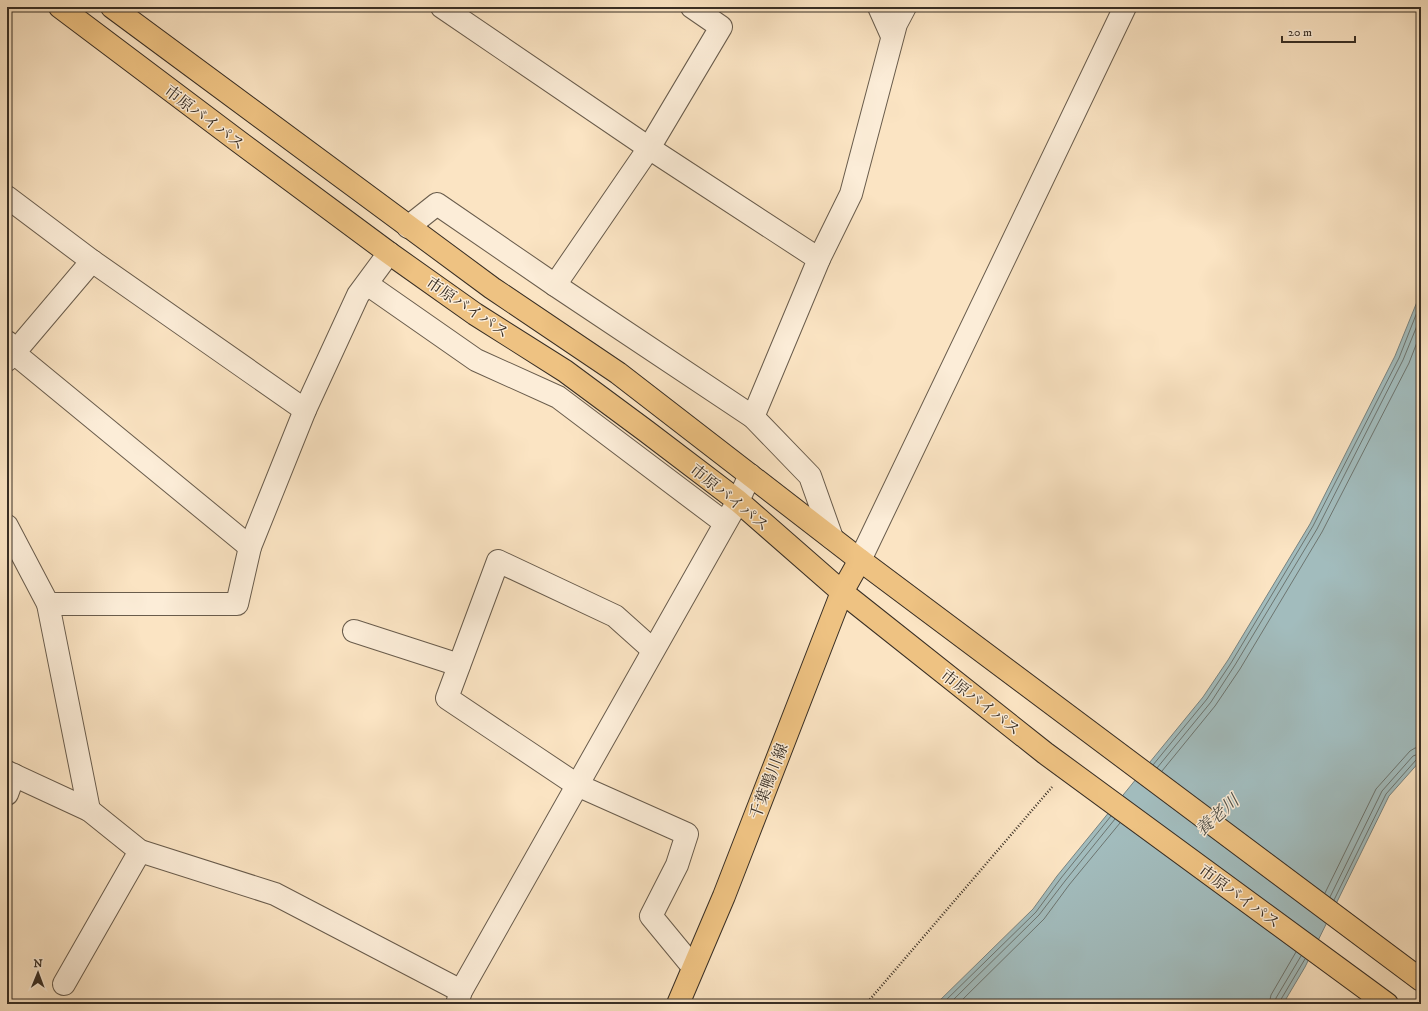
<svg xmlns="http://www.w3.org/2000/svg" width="1428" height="1011" font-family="'IM FELL DW Pica','Noto Serif JP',serif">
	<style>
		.water { fill: #a2bcbd; stroke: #788380 }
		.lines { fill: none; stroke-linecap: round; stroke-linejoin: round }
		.shore { stroke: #6d7570; stroke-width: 1 }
		.minor-casing { stroke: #695c4c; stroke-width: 24 }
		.major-casing { stroke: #382e24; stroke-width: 24 }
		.highway-casing { stroke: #382e24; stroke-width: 24 }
		.path { stroke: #382e24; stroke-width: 2.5; stroke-dasharray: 1 2; stroke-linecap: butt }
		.minor { stroke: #fcedd8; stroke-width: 22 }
		.major { stroke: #eec282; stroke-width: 22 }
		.highway { stroke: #eec282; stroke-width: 22 }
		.labels { text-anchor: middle; stroke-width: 3; stroke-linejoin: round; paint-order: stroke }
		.street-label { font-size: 16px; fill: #382e24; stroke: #fcedd8 }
		.water-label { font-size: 17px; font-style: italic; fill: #52524a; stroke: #fcedd8 }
	</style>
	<rect width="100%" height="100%" fill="#fbe4c3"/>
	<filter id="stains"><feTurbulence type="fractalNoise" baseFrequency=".005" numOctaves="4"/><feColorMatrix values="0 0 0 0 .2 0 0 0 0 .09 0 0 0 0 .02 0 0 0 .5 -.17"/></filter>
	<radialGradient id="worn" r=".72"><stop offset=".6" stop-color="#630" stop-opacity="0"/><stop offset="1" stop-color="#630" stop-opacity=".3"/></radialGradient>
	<polygon class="water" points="1421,292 1421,760 1389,796 1305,967 1283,1004 936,1004 1033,909 1057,876 1203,697 1228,660 1310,524 1395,356"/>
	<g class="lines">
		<g class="shore">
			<polyline points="1153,765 1207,699 1231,663 1313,526 1399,358 1421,302"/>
			<polyline points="1157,768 1211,702 1235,665 1317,529 1403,360 1421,316"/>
			<polyline points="1162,771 1215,706 1240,669 1322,532 1409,363 1421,332"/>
			<polyline points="1325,893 1376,789 1410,751 1415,748 1421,747"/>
			<polyline points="1330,897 1382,791 1413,756 1421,753"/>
			<polyline points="1334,900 1386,794 1416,760 1421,758"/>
			<polyline points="942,1004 1036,912 1061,878 1111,816"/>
			<polyline points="949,1004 1039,915 1065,881 1115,819"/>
			<polyline points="958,1004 1044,919 1069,885 1120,823"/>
			<polyline points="1269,1004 1271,995 1296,952"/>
			<polyline points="1275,1004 1276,998 1301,956"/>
			<polyline points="1280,1004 1280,1001 1305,959"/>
		</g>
		<g class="minor-casing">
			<g id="minor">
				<polyline points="442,7 649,148 819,259"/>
				<polyline points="879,7 892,36"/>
				<polyline points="7,197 92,261 305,410"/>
				<polyline points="408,227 437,204 555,285 753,417 810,476 832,538"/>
				<polyline points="367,284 476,360 558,397 725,523"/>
				<polyline points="555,285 649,148 721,27 692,7"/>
				<polyline points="7,342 14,353 250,547"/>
				<polyline points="7,360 14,353 92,261"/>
				<polyline points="753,417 819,259 851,194 896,24 905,7"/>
				<polyline points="7,526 48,604 89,810"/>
				<polyline points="860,560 1125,7"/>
				<polyline points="48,604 237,604 250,547 305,410 358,295 389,253"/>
				<polyline points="354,631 459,665"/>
				<polyline points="653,650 615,616 498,561 447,698 577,785 687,834 677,865 651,916 693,967"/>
				<polyline points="7,772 89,810 140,851 275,894 461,991"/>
				<polyline points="7,794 14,775"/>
				<polyline points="64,984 140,851"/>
				<polyline points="457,1004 461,991 738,501 750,475"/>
			</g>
		</g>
		<g class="major-casing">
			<polyline id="major" points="678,1004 724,896 842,592 860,560"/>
		</g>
		<g class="highway-casing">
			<g id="highway">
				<polyline points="60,7 238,141 389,253 475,314 565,371 646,431 738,501 842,592 1045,753 1387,1004"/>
				<polyline points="112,7 492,288 618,373 860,560 1421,980"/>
			</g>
		</g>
		<polyline class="path" points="866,1004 1052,787"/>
		<use href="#minor" class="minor"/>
		<use href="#major" class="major"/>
		<use href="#highway" class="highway"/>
	</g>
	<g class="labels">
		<g class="street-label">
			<text transform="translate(205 117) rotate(37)" y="6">市原バイパス</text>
			<text transform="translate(468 307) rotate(34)" y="6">市原バイパス</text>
			<text transform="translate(730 497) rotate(39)" y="6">市原バイパス</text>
			<text transform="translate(981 702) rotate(38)" y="6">市原バイパス</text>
			<text transform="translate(768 781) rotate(-69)" y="6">千葉鴨川線</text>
			<text transform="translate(1240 896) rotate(36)" y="6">市原バイパス</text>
		</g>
		<g class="water-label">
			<text transform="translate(1217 815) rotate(-42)" y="6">養老川</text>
		</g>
	</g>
	<rect width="1428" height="1011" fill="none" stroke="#fbe4c3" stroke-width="24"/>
	<rect x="8" y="8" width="1412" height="995" fill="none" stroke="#382e24" stroke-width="2"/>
	<rect x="12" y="12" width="1404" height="987" fill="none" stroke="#382e24"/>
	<g transform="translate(38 973) rotate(1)" stroke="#fcedd8" stroke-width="3" paint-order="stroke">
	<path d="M0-3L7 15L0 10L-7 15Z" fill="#382e24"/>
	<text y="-6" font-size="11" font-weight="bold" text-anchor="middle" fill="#382e24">N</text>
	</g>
	<path d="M1282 36v6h73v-6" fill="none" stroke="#382e24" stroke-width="2"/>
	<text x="1288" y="36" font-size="12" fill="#382e24" stroke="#fcedd8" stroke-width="3" paint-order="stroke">20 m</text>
	<rect width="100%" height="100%" filter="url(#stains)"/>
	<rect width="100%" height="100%" fill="url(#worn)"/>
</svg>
